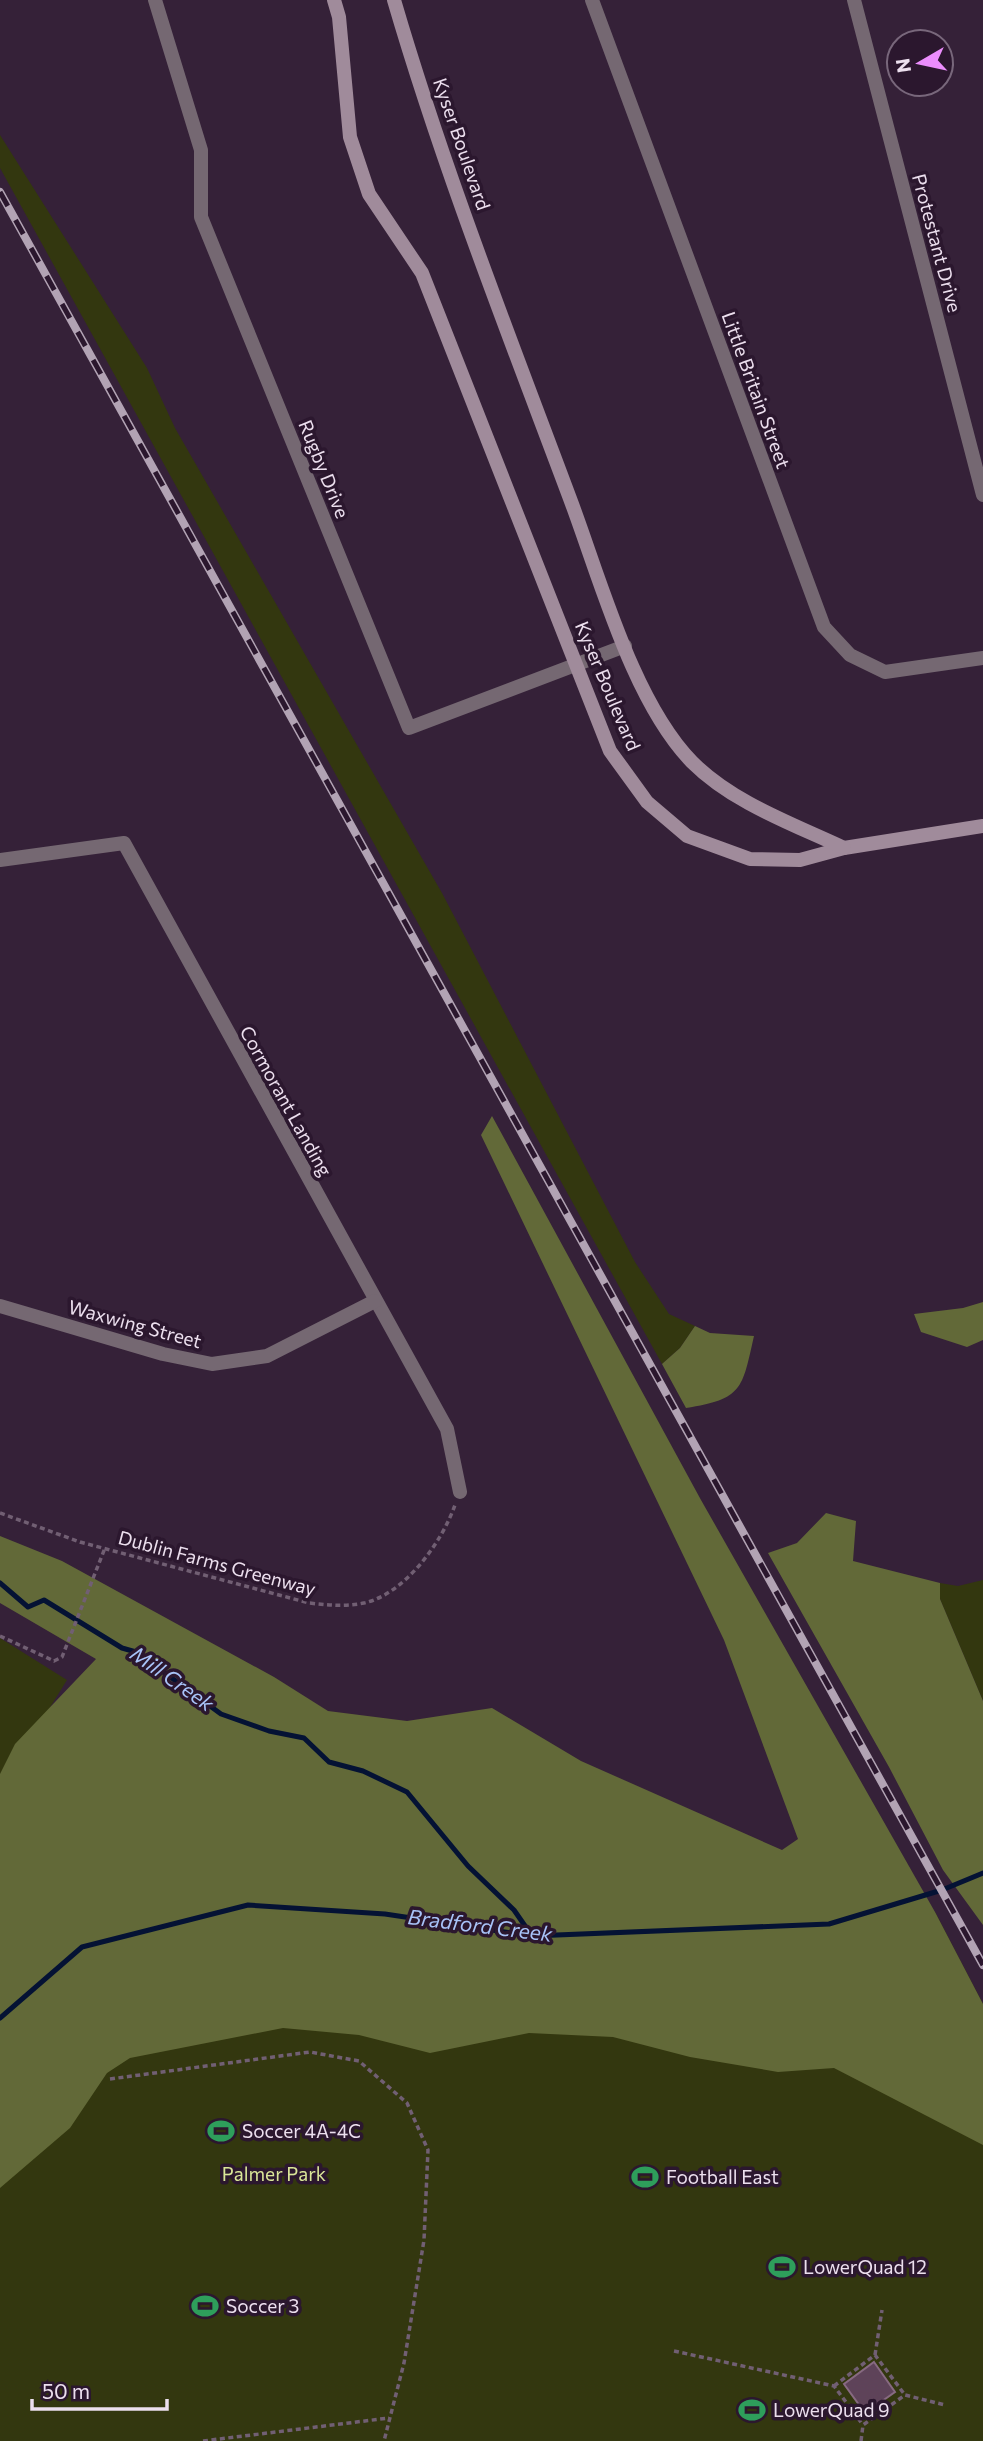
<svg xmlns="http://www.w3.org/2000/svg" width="983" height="2441" font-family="Commissioner,sans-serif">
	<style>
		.green { fill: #33370f }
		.forest { fill: #626938 }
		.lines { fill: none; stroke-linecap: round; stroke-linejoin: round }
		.stream { stroke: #041234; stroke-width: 5 }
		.building { fill: #5e4359; stroke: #876a81; stroke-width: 2 }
		.path { stroke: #715f73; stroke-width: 3.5; stroke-dasharray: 5 3.5; stroke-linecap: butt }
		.street { stroke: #756872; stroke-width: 14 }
		.secondary { stroke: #a08b9b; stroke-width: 14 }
		.rail-casing { stroke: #b2a3b4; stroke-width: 8 }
		.rail { stroke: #2b172e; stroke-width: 5; stroke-dasharray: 16; stroke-linecap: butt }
		.labels { text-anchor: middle; stroke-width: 7; stroke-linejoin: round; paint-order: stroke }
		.street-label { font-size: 19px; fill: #ecdfee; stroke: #2b172e }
		.poi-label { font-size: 19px; fill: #ecdfee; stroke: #2b172e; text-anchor: start }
		.park-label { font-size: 19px; fill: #dae698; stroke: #2b172e }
		.water-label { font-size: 21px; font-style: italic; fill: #a8c3f8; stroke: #2b172e }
	</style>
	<rect width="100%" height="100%" fill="#352138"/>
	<g class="green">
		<polygon points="0,135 147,368 175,428 442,893 635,1262 669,1314 695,1326 680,1348 662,1364 0,168"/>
		<polygon points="983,1580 983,1701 940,1599 940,1583 958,1586"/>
		<polygon points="0,1638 67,1680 0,1788"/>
		<polygon points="935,1912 983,2004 983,2441 0,2441 0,2018"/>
	</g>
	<g class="forest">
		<polygon points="492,1116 701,1500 935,1912 983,2004 983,2145 834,2068 778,2072 690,2057 613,2037 529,2033 430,2053 359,2035 283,2028 130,2058 107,2073 70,2128 0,2188 0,1774 15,1744 96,1659 0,1603 0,1536 62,1561 274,1677 328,1711 407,1721 492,1708 581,1761 782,1850 798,1839 724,1640 481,1135"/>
		<polygon points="983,1302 983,1340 967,1347 921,1332 914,1314 963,1308"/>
		<path d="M695,1326l15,7 44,3c-12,53 -11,63 -68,72l-24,-44 18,-16z"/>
		<polygon points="826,1513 856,1521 853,1561 940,1583 940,1599 983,1701 983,1925 943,1870 889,1767 768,1553 797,1543"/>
	</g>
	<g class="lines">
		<g class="stream">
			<polyline points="0,1583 28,1607 44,1600 122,1648 136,1652 221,1714 269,1731 304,1738 329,1762 363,1771 407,1792 468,1866 514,1910 532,1936"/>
			<polyline points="0,2018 82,1947 248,1905 385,1914 532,1936 829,1924 942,1890 983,1873"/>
		</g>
	</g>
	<polygon class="building" points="874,2362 895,2392 865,2413 844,2384"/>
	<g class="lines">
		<g class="path">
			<path d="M0,1513l80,29 229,61c19,2 36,4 55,0 41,-9 78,-61 91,-98"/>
			<polyline points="0,1636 54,1661 62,1657 105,1548"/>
			<polyline points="110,2079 310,2052 359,2061 407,2103 428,2150 424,2240 404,2363 384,2441"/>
			<polyline points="674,2351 834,2386 863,2425"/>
			<polyline points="875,2355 882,2310"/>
			<polyline points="834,2386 875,2355 905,2395"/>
			<polyline points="203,2441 389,2418"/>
			<polyline points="861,2441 863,2425 905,2395 945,2405"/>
		</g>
		<g class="street">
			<polyline points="155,0 201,150 201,217 409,728 625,646"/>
			<polyline points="592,0 824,627 850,655 885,672 983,658"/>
			<polyline points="854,0 983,495"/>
			<polyline points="0,860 124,843 447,1429 460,1492"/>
			<polyline points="0,1306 163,1354 212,1364 267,1356 375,1301"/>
		</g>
		<g class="secondary">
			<polyline points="334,0 339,17 350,137 369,194 422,273 610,751 647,802 687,836 750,859 800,860 844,848 983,826"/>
			<path d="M394,0c50,171 116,338 178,504 29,78 62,199 120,258 41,41 101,62 152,86"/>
		</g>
		<g class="rail-casing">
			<polyline id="rail" points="0,192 983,1965"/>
		</g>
		<use href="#rail" class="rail"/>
	</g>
	<defs>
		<g id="stadium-bare" transform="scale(2.1)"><path d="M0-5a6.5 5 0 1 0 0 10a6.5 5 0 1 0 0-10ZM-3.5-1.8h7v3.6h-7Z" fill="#2e9e5b" stroke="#2b172e" stroke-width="2.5" paint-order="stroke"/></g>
	</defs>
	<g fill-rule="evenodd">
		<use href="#stadium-bare" x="221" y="2131"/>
		<use href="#stadium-bare" x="645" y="2177"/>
		<use href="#stadium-bare" x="782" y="2267"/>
		<use href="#stadium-bare" x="205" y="2306"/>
		<use href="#stadium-bare" x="752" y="2410"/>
	</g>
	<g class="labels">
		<g class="street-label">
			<text transform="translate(462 144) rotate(71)" y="7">Kyser Boulevard</text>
			<text transform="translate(937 243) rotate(75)" y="7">Protestant Drive</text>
			<text transform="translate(756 390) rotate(70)" y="7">Little Britain Street</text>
			<text transform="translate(324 469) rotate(68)" y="7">Rugby Drive</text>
			<text transform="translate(608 686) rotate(67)" y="7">Kyser Boulevard</text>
			<text transform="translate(286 1101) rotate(61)" y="7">Cormorant Landing</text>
			<text transform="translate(135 1324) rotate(15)" y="7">Waxwing Street</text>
			<text transform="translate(217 1563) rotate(15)" y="7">Dublin Farms Greenway</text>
		</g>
		<g class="poi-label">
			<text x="242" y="2138">Soccer 4A-4C</text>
			<text x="666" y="2184">Football East</text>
			<text x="803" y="2274">LowerQuad 12</text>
			<text x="226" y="2313">Soccer 3</text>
			<text x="773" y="2417">LowerQuad 9</text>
		</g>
		<g class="park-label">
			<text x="274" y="2181">Palmer Park</text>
		</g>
		<g class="water-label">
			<text transform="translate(172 1679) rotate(35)" y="7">Mill Creek</text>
			<text transform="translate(480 1926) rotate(7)" y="7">Bradford Creek</text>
		</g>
	</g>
	<g transform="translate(920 63) rotate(261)"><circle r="33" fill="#2b172e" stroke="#78677b" stroke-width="2"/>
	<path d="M0-5L12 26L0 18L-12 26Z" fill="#eb8dfc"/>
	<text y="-10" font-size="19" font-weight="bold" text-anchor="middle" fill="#ecdfee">N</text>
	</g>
	<path d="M32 2399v10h135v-10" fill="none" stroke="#ecdfee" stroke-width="3.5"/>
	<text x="42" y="2399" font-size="21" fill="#ecdfee" stroke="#2b172e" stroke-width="5" paint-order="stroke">50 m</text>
</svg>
